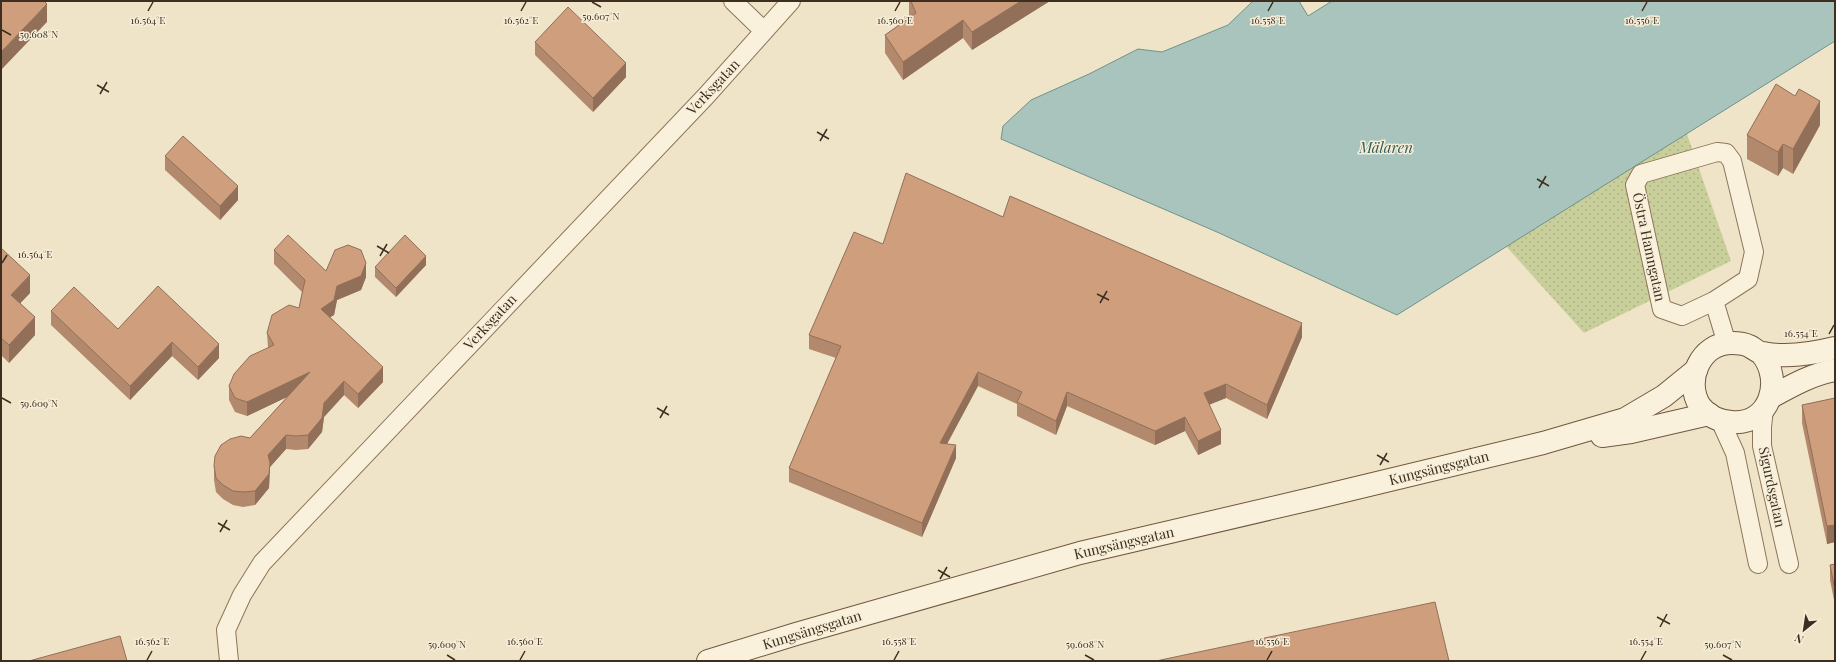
<svg xmlns="http://www.w3.org/2000/svg" width="1836" height="662" font-family="'Playfair Display',serif">
	<style>
		.park { fill: url(#park-dots) }
		.water { fill: #a9c4bc; stroke: #6f938a }
		.lines { fill: none; stroke-linecap: round; stroke-linejoin: round }
		.minor-casing { stroke: #8d765c; stroke-width: 20 }
		.secondary-casing { stroke: #6f573f; stroke-width: 24 }
		.minor { stroke: #faf1dc; stroke-width: 18 }
		.secondary { stroke: #faf1dc; stroke-width: 22 }
		.wall { fill: #b2896c }
		.shaded-wall { fill: #916f58 }
		.building { fill: #cf9f7d; stroke: #916f58 }
		.ticks { fill: none; stroke: #3d2e20; stroke-width: 1.5 }
		.labels { text-anchor: middle; stroke-width: 3; stroke-linejoin: round; paint-order: stroke }
		.street-label { font-size: 14px; fill: #3d2e20; stroke: #f7eed8 }
		.water-label { font-size: 15px; font-style: italic; fill: #2f5d5a; stroke: #f7eed8 }
		.ticks-label { font-size: 10px; text-anchor: middle; fill: #3d2e20; stroke: #f7eed8; stroke-width: 3; stroke-linejoin: round; paint-order: stroke }
	</style>
	<defs>
		<pattern id="park-dots" width="8" height="8" patternUnits="userSpaceOnUse"><rect width="8" height="8" fill="#c9cf9b"/><path d="M2 2h.1M6 6h.1" fill="none" stroke="#aeb285" stroke-width="1.8" stroke-linecap="round"/></pattern>
	</defs>
	<rect width="100%" height="100%" fill="#f0e4c8"/>
	<polygon class="park" points="1686,131 1731,261 1584,333 1504,244"/>
	<polygon class="water" points="1253,1 1299,1 1308,16 1332,1 1835,1 1835,41 1397,315 1217,232 1001,139 1003,126 1031,100 1089,74 1138,49 1162,52 1228,25"/>
	<g class="lines">
		<g class="minor-casing">
			<g id="minor">
				<polyline points="733,1 764,31"/>
				<polyline points="1714,301 1682,316 1662,309 1635,185 1641,174 1717,152 1726,153 1732,161 1754,252 1748,279 1714,301 1727,344"/>
				<polyline points="1764,409 1762,427 1762,446 1789,564"/>
				<polyline points="1720,420 1735,453 1758,564"/>
				<polyline points="229,661 226,630 242,595 262,563 706,96 791,1"/>
			</g>
		</g>
		<g class="secondary-casing">
			<g id="secondary">
				<path d="M1761,353c23,27 9,73 -30,69 -12,-1 -23,-6 -31,-16 -16,-25 0,-63 32,-63 5,0 13,1 17,3 5,2 9,7 14,7 24,5 48,1 72,-5"/>
				<path d="M1771,397c20,-11 41,-23 64,-27"/>
				<polyline points="1602,436 1631,432 1709,414"/>
				<polyline points="708,661 796,634 1080,553 1315,498 1543,443 1625,419 1664,396 1696,370"/>
			</g>
		</g>
		<use href="#minor" class="minor"/>
		<use href="#secondary" class="secondary"/>
	</g>
	<g class="wall">
		<polygon points="909,1 1050,1 972,50 963,38 903,80 885,53 885,35 910,17 909,15"/>
		<polygon points="535,42 626,77 593,112 535,55"/>
		<polygon points="1820,125 1793,174 1783,168 1778,176 1747,159 1747,135"/>
		<polygon points="165,156 238,200 220,220 165,170"/>
		<polygon points="1003,217 1302,337 1267,419 1226,398 1209,404 1221,444 1198,455 1185,431 1155,445 1067,406 1056,435 1017,416 1017,404 978,386 947,444 956,458 922,537 789,482 789,468 836,358 809,349 809,335 883,244"/>
		<polygon points="1,248 30,293 20,303 35,335 9,363 1,355"/>
		<polygon points="274,250 326,271 366,277 361,290 337,300 334,315 330,317 383,382 358,408 344,395 324,417 322,432 308,449 296,450 286,449 270,467 269,488 255,505 243,507 233,505 223,499 216,492 214,480 214,466 250,438 287,397 247,416 235,412 229,400 229,386 268,348 267,333 299,308 302,292 274,264"/>
		<polygon points="426,265 396,297 375,277 375,267"/>
		<polygon points="158,286 219,358 198,380 172,356 130,400 51,325 51,311 118,329"/>
		<polygon points="1835,398 1835,542 1827,544 1802,423 1802,405"/>
		<polygon points="1835,564 1835,605 1830,580 1830,565"/>
	</g>
	<g class="shaded-wall">
		<polygon points="1021,1 1050,1 972,50 972,32"/>
		<polygon points="47,4 47,22 1,70 1,52"/>
		<polygon points="963,20 963,38 903,80 903,62"/>
		<polygon points="626,63 626,77 593,112 593,98"/>
		<polygon points="1820,101 1820,125 1793,174 1793,149"/>
		<polygon points="1783,144 1783,168 1778,176 1778,152"/>
		<polygon points="238,186 238,200 220,220 220,206"/>
		<polygon points="426,256 426,265 396,297 396,288"/>
		<polygon points="366,263 366,277 361,290 337,300 334,315 321,323 321,309 337,286"/>
		<polygon points="30,275 30,293 11,313 11,295"/>
		<polygon points="35,317 35,335 9,363 9,345"/>
		<polygon points="1302,323 1302,337 1267,419 1267,405"/>
		<polygon points="172,342 172,356 130,400 130,386"/>
		<polygon points="219,344 219,358 198,380 198,367"/>
		<polygon points="383,367 383,382 358,408 358,394"/>
		<polygon points="310,372 310,386 247,416 247,402"/>
		<polygon points="978,372 978,386 940,457 940,443"/>
		<polygon points="344,381 344,395 324,417 322,432 308,449 308,435 324,403"/>
		<polygon points="1226,384 1226,398 1204,407 1204,393"/>
		<polygon points="1067,392 1067,406 1056,435 1056,421"/>
		<polygon points="1185,417 1185,431 1155,445 1155,431"/>
		<polygon points="1221,430 1221,444 1198,455 1198,441"/>
		<polygon points="286,435 286,449 270,467 269,488 255,505 255,491 268,455"/>
		<polygon points="956,445 956,458 922,537 922,523"/>
		<polygon points="1835,525 1835,542 1827,544 1827,526"/>
	</g>
	<g class="building">
		<polygon points="1,1 44,1 47,4 1,52"/>
		<polygon points="911,1 1021,1 972,32 963,20 903,62 885,35 916,13"/>
		<polygon points="568,7 626,63 593,98 535,42"/>
		<polygon points="1776,84 1795,96 1799,89 1820,101 1793,149 1783,144 1778,152 1747,135"/>
		<polygon points="183,136 238,186 220,206 165,156"/>
		<polygon points="906,173 1003,217 1010,196 1302,323 1267,405 1226,384 1204,393 1221,430 1198,441 1185,417 1155,431 1067,392 1056,421 1017,402 1022,392 978,372 940,443 956,445 922,523 789,468 841,346 809,335 854,232 883,244"/>
		<polygon points="288,235 326,271 335,250 348,245 361,250 366,263 361,276 337,286 334,300 321,309 383,367 358,394 344,381 324,403 322,418 308,435 296,436 286,435 268,455 270,463 269,474 255,491 243,492 233,491 223,485 216,478 214,466 215,456 221,445 230,439 241,436 250,438 310,372 247,402 235,398 229,386 234,374 250,356 274,345 267,333 272,315 289,305 299,308 305,280 274,250"/>
		<polygon points="405,235 426,256 396,288 375,267"/>
		<polygon points="1,248 30,275 11,295 35,317 9,345 1,338"/>
		<polygon points="158,286 219,344 198,367 172,342 130,386 51,311 74,287 118,329"/>
		<polygon points="1835,398 1835,525 1827,526 1802,405"/>
		<polygon points="1835,564 1835,590 1830,565"/>
		<polygon points="1435,602 1449,661 1156,661"/>
		<polygon points="120,636 127,661 29,661"/>
	</g>
	<path class="ticks" d="M592,2l9,5M148,11l5,-9M521,11l5,-9M895,11l5,-9M1268,11l5,-9M1642,11l5,-9M2,30l9,5M97,85l12,7M100,94l7,-12M817,132l12,7M820,141l7,-12M1537,179l12,7M1539,188l7,-12M377,246l12,7M380,256l7,-12M2,263l5,-8M1097,294l12,6M1100,303l7,-12M1829,334l5,-9M2,398l9,5M657,408l12,7M660,418l7,-12M1377,455l12,7M1380,465l7,-12M218,523l12,7M220,532l7,-12M938,570l12,7M940,579l7,-12M1657,617l13,7M1660,627l7,-13M447,655l8,5M1085,655l9,5M1723,655l9,5M147,660l5,-9M520,660l5,-9M894,660l5,-9M1267,660l5,-9M1641,660l5,-9"/>
	<g class="labels">
		<g class="street-label">
			<text transform="translate(713 87) rotate(-47)" y="5">Verksgatan</text>
			<text transform="translate(1649 247) rotate(78)" y="5">Östra Hamngatan</text>
			<text transform="translate(490 322) rotate(-47)" y="5">Verksgatan</text>
			<text transform="translate(1439 468) rotate(-14)" y="5">Kungsängsgatan</text>
			<text transform="translate(1772 487) rotate(78)" y="5">Sigurdsgatan</text>
			<text transform="translate(1124 543) rotate(-13)" y="5">Kungsängsgatan</text>
			<text transform="translate(812 630) rotate(-17)" y="5">Kungsängsgatan</text>
		</g>
		<g class="water-label">
			<text x="1386" y="153">Mälaren</text>
		</g>
	</g>
	<g class="ticks-label">
		<text x="601" y="20">59.607°N</text>
		<text x="148" y="24">16.564°E</text>
		<text x="521" y="24">16.562°E</text>
		<text x="895" y="24">16.560°E</text>
		<text x="1268" y="24">16.558°E</text>
		<text x="1642" y="24">16.556°E</text>
		<text x="39" y="38">59.608°N</text>
		<text x="35" y="258">16.564°E</text>
		<text x="1801" y="337">16.554°E</text>
		<text x="39" y="407">59.609°N</text>
		<text x="152" y="645">16.562°E</text>
		<text x="525" y="645">16.560°E</text>
		<text x="899" y="645">16.558°E</text>
		<text x="1272" y="645">16.556°E</text>
		<text x="1646" y="645">16.554°E</text>
		<text x="447" y="648">59.609°N</text>
		<text x="1085" y="648">59.608°N</text>
		<text x="1723" y="648">59.607°N</text>
	</g>
	<rect width="1836" height="662" fill="none" stroke="#3d2e20" stroke-width="4"/>
	<g transform="translate(1804 630) rotate(210)" stroke="#f7eed8" stroke-width="3" paint-order="stroke">
	<path d="M0-3L7 15L0 10L-7 15Z" fill="#3d2e20"/>
	<text y="-6" font-size="11" font-weight="bold" text-anchor="middle" fill="#3d2e20">N</text>
	</g>
</svg>
